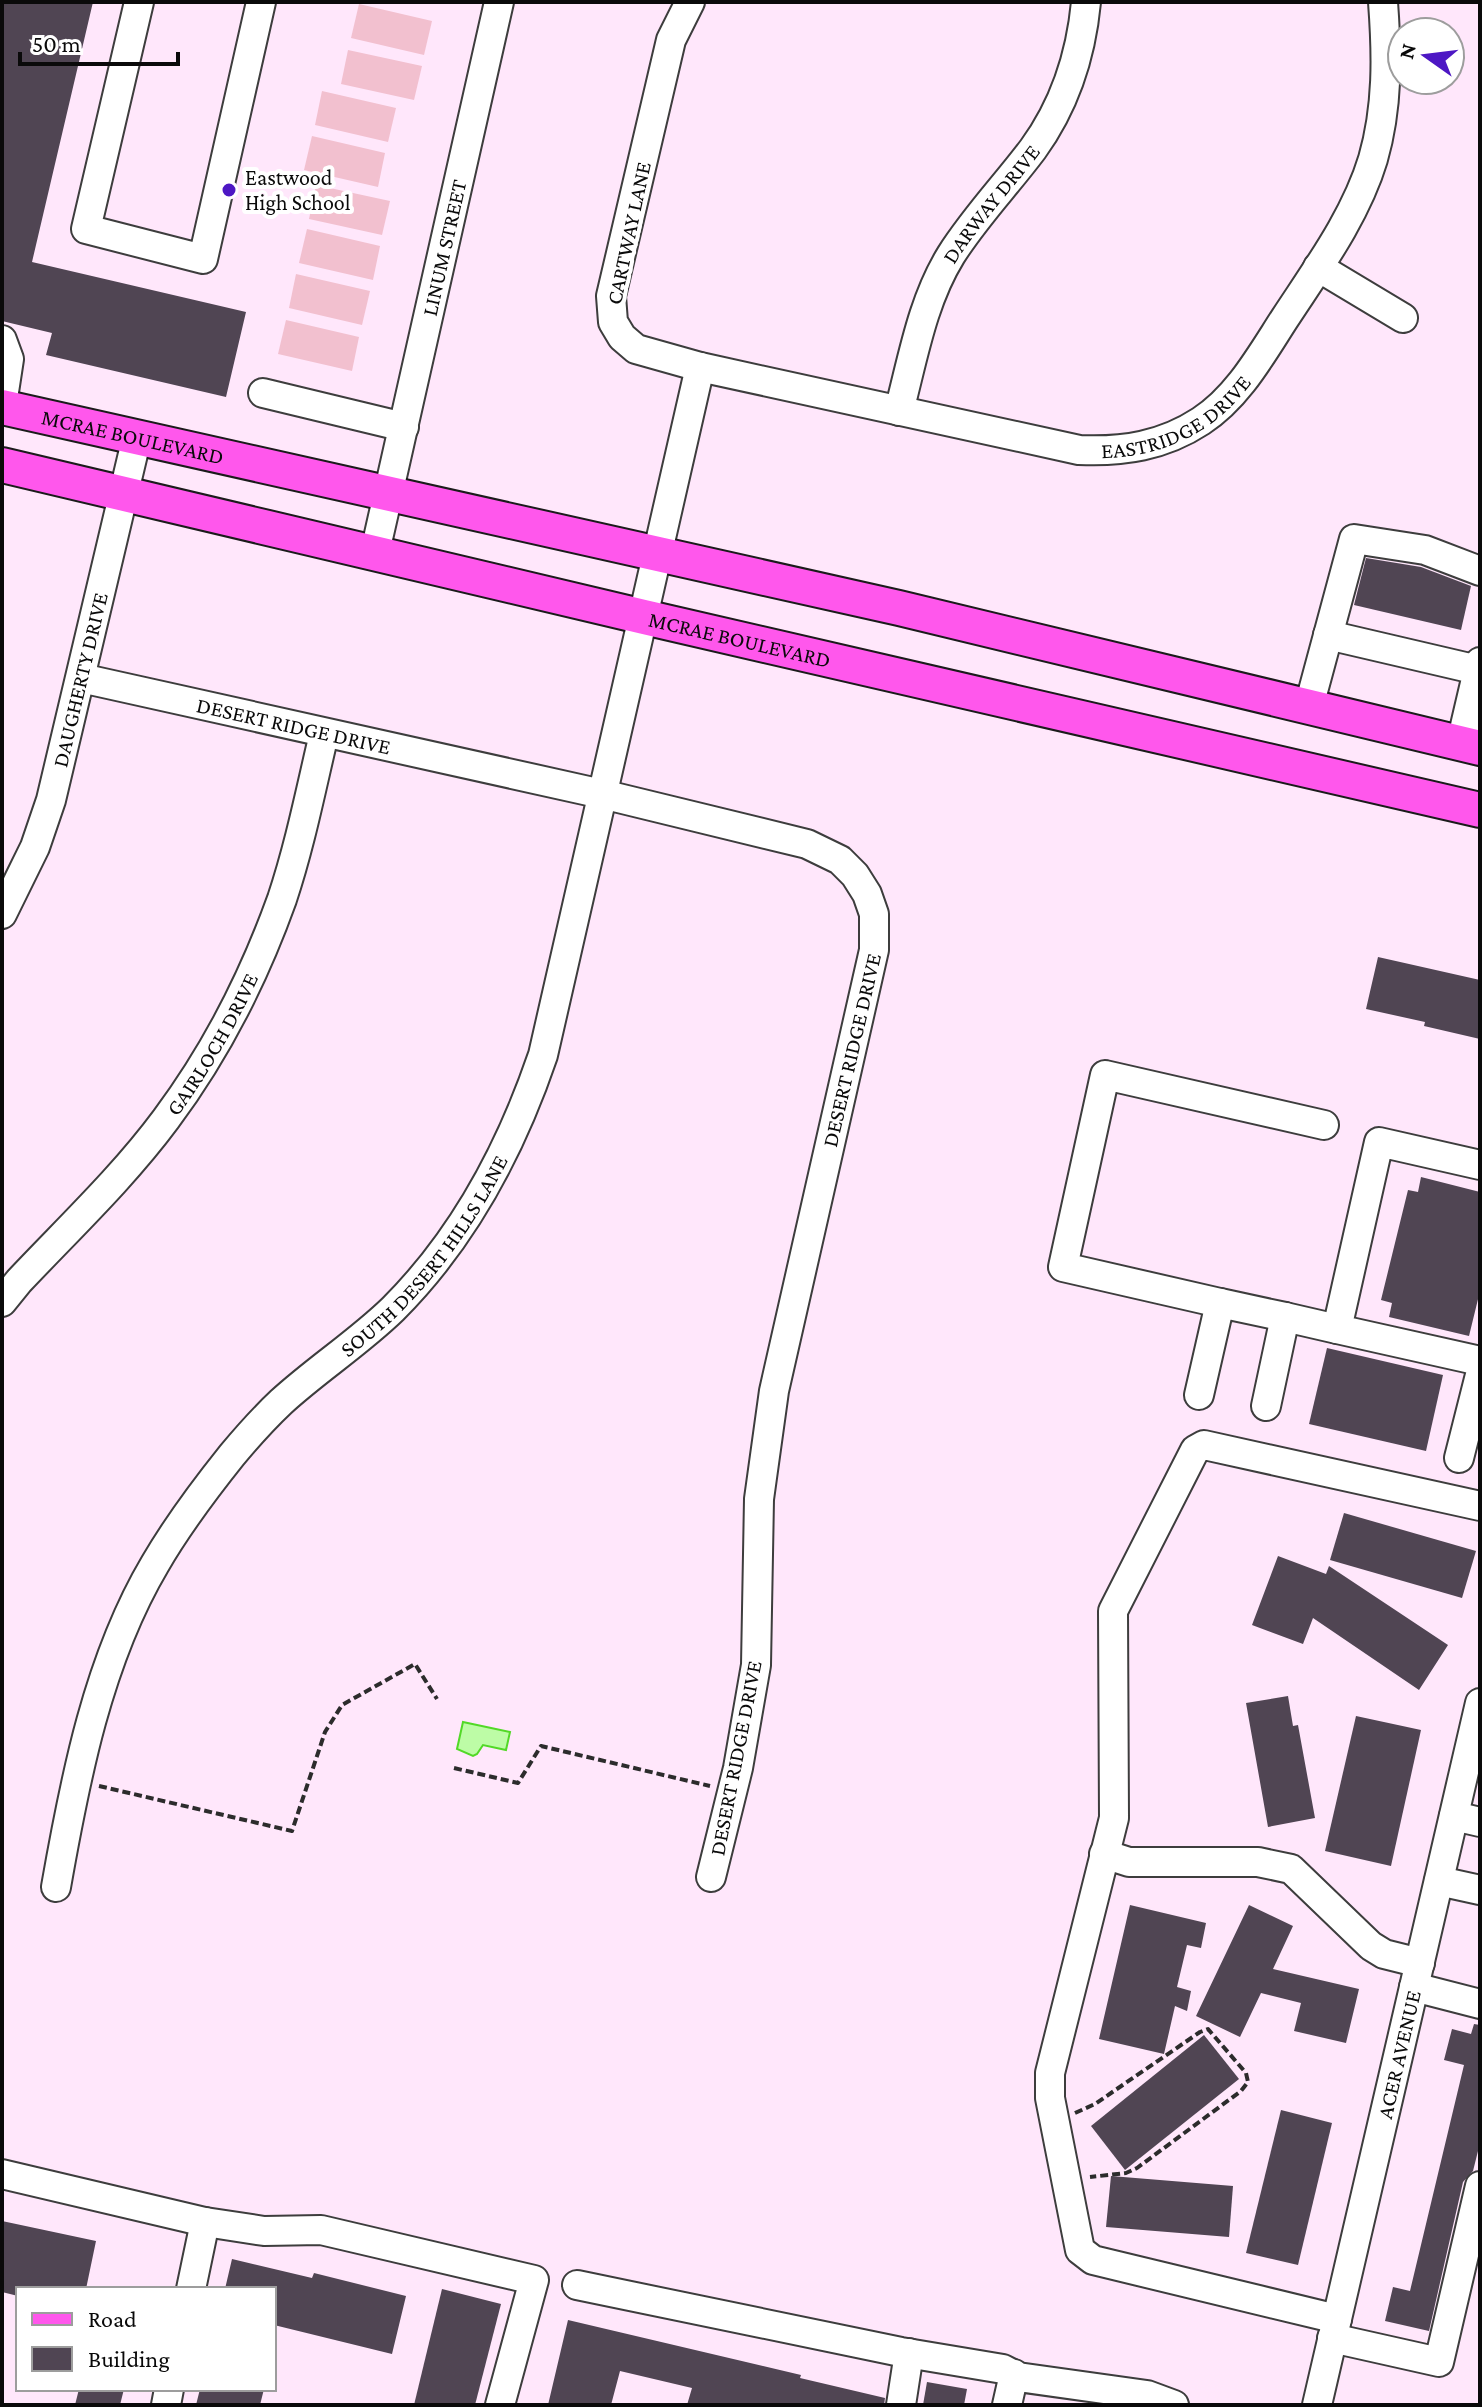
<svg xmlns="http://www.w3.org/2000/svg" width="1482" height="2407" font-family="'Crimson Pro',serif">
	<style>
		.pitch { fill: #f2c0cf }
		.water { fill: #bdfca6; stroke: #52d927; stroke-width: 2 }
		.building { fill: #504553 }
		.lines { fill: none; stroke-linecap: round; stroke-linejoin: round }
		.minor-casing { stroke: #3d3d3d; stroke-width: 32 }
		.major-casing { stroke: #1b1b1b; stroke-width: 38 }
		.path { stroke: #2c2c2c; stroke-width: 4; stroke-dasharray: 8 4; stroke-linecap: butt }
		.minor { stroke: #fff; stroke-width: 28 }
		.major { stroke: #ff57ec; stroke-width: 34 }
		.poi-dot { fill: #4d17c4; stroke: #fff; stroke-width: 3 }
		.labels { text-anchor: middle; stroke-width: 8; stroke-linejoin: round; paint-order: stroke }
		.poi-label { font-size: 22px; fill: #0a0a0a; stroke: #fff; text-anchor: start }
		.street-label { font-size: 22px; fill: #0a0a0a; stroke: #fff }
	</style>
	<rect width="100%" height="100%" fill="#ffe7fb"/>
	<g class="pitch">
		<polygon points="359,4 432,21 424,55 351,38"/>
		<polygon points="348,50 422,66 414,100 341,84"/>
		<polygon points="322,91 396,108 388,142 315,125"/>
		<polygon points="312,136 385,153 378,187 304,170"/>
		<polygon points="316,185 390,201 382,235 309,219"/>
		<polygon points="307,229 380,246 373,280 299,263"/>
		<polygon points="296,274 370,291 362,325 289,308"/>
		<polygon points="286,320 359,337 352,371 278,354"/>
	</g>
	<polygon class="water" points="463,1722 510,1732 506,1750 483,1745 477,1754 473,1756 457,1749"/>
	<g class="building">
		<polygon points="2,2 93,2 32,262 246,312 226,397 46,355 52,333 2,321"/>
		<polygon points="1366,558 1421,567 1471,586 1461,630 1354,605"/>
		<polygon points="1378,957 1480,980 1480,1039 1424,1026 1425,1022 1366,1009"/>
		<polygon points="1421,1177 1480,1192 1480,1291 1469,1336 1389,1317 1392,1303 1381,1300 1408,1190 1418,1192"/>
		<polygon points="1327,1348 1443,1375 1426,1451 1309,1424"/>
		<polygon points="1344,1513 1476,1551 1462,1598 1330,1560"/>
		<polygon points="1278,1556 1326,1574 1329,1566 1448,1645 1419,1690 1313,1618 1303,1644 1252,1625"/>
		<polygon points="1288,1696 1293,1726 1298,1725 1315,1818 1268,1827 1246,1703"/>
		<polygon points="1356,1716 1421,1730 1391,1866 1325,1851"/>
		<polygon points="1130,1905 1206,1923 1201,1948 1187,1945 1177,1987 1191,1991 1187,2011 1175,2006 1164,2054 1099,2039"/>
		<polygon points="1249,1905 1293,1926 1273,1969 1359,1989 1346,2043 1294,2031 1301,2003 1261,1993 1240,2037 1196,2016"/>
		<polygon points="1474,2024 1480,2025 1480,2143 1473,2171 1463,2182 1429,2331 1385,2321 1393,2287 1410,2291 1464,2065 1444,2060 1452,2029 1471,2034"/>
		<polygon points="1204,2035 1239,2079 1125,2170 1091,2126"/>
		<polygon points="1281,2110 1332,2123 1298,2265 1246,2253"/>
		<polygon points="1111,2176 1233,2186 1229,2237 1106,2227"/>
		<polygon points="2,2221 96,2241 86,2289 18,2289 18,2296 2,2292"/>
		<polygon points="232,2259 312,2278 314,2273 406,2296 392,2354 274,2325 274,2289 225,2289"/>
		<polygon points="442,2289 501,2304 475,2405 414,2405"/>
		<polygon points="568,2320 801,2375 800,2378 885,2398 884,2405 687,2405 692,2388 620,2371 611,2405 548,2405"/>
		<polygon points="927,2382 967,2389 964,2405 923,2405"/>
		<polygon points="79,2389 124,2389 120,2405 75,2405"/>
		<polygon points="200,2389 264,2389 260,2405 196,2405"/>
	</g>
	<g class="lines">
		<g class="minor-casing">
			<g id="minor">
				<polyline points="139,2 86,229 203,259 261,2"/>
				<path id="s1" d="M690,2l-19,38 -60,256 2,26 9,15 14,12 64,18 379,83c44,2 84,-4 122,-29 37,-24 60,-66 84,-103 32,-49 71,-102 88,-159 15,-52 14,-104 10,-157"/>
				<polyline points="1318,267 1403,318"/>
				<polyline points="2,340 9,359 2,405"/>
				<polyline points="263,393 404,427"/>
				<path id="s2" d="M899,411c14,-53 23,-109 52,-156 24,-38 55,-70 82,-106 32,-44 48,-94 53,-147"/>
				<path id="s3" d="M375,552l124,-550"/>
				<polyline points="1328,635 1478,670"/>
				<path id="s4" d="M81,678l521,116 205,50 33,16 15,15 12,19 7,20v36l-100,441 -15,108 -3,166 -18,103 -27,109"/>
				<polyline points="1309,706 1354,539 1425,550 1480,571"/>
				<polyline points="1461,743 1480,662"/>
				<path id="s5" d="M2,914l33,-67 16,-47 86,-363"/>
				<polyline points="1480,1165 1379,1142 1337,1329 1480,1361"/>
				<path id="s6" d="M2,1302l17,-21c50,-53 104,-104 147,-162 50,-67 88,-142 116,-220 18,-54 29,-110 42,-165"/>
				<polyline points="1220,1303 1063,1267 1105,1075 1324,1125"/>
				<polyline points="1199,1395 1220,1303 1285,1317"/>
				<polyline points="1266,1406 1285,1317 1337,1329"/>
				<polyline points="1459,1458 1480,1375"/>
				<polyline points="1454,1816 1480,1822"/>
				<polyline points="1104,1854 1129,1862 1258,1862 1291,1869 1371,1946 1384,1954 1420,1963"/>
				<polyline points="1439,1881 1480,1890"/>
				<path id="s7" d="M56,1887c19,-108 42,-227 99,-323 22,-38 49,-74 77,-109 15,-18 32,-37 49,-53 36,-33 77,-59 112,-93 71,-71 118,-160 150,-254l157,-688"/>
				<polyline points="1414,1987 1480,2004"/>
				<polyline points="2,2174 205,2222 264,2231 321,2230 534,2280 500,2405"/>
				<polyline points="577,2285 901,2352 1003,2369 1018,2377 1147,2395 1174,2405"/>
				<polyline points="191,2289 205,2222"/>
				<polyline points="1337,2319 1093,2260 1080,2250 1050,2098 1050,2073 1114,1818 1113,1611 1195,1450 1204,1445 1480,1506"/>
				<polyline points="1332,2338 1439,2362 1480,2186"/>
				<polyline points="166,2405 169,2389"/>
				<polyline points="901,2405 909,2353"/>
				<polyline points="1007,2405 1014,2374"/>
				<path id="s8" d="M1317,2405l163,-702"/>
			</g>
		</g>
		<g class="major-casing">
			<g id="major">
				<path id="s9" d="M2,407l897,201 581,140"/>
				<path id="s10" d="M2,465l642,152 836,193"/>
			</g>
		</g>
		<g class="path">
			<polyline points="454,1768 518,1783 541,1746 710,1786"/>
			<polyline points="99,1786 292,1831 325,1732 342,1705 415,1664 437,1699"/>
			<polyline points="1075,2113 1095,2104 1200,2032 1208,2029 1246,2073 1248,2082 1241,2091 1137,2168 1126,2173 1090,2177"/>
		</g>
		<use href="#minor" class="minor"/>
		<use href="#major" class="major"/>
	</g>
	<circle class="poi-dot" cx="229" cy="190" r="8"/>
	<g class="labels">
		<g class="poi-label">
			<text x="245" y="185">Eastwood<tspan x="245" dy="25">High School</tspan></text>
		</g>
		<g class="street-label">
			<text dy="8" stroke="none"><textPath href="#s2" startOffset="230">DARWAY DRIVE</textPath></text>
			<text transform="translate(628 233) rotate(-78)" y="8">CARTWAY LANE</text>
			<text dy="8" stroke="none"><textPath href="#s3" startOffset="312">LINUM STREET</textPath></text>
			<text dy="8" stroke="none"><textPath href="#s1" startOffset="928">EASTRIDGE DRIVE</textPath></text>
			<text dy="8" stroke="none"><textPath href="#s9" startOffset="134">MCRAE BOULEVARD</textPath></text>
			<text dy="8" stroke="none"><textPath href="#s10" startOffset="758">MCRAE BOULEVARD</textPath></text>
			<text dy="8" stroke="none"><textPath href="#s5" startOffset="248">DAUGHERTY DRIVE</textPath></text>
			<text dy="8" stroke="none"><textPath href="#s4" startOffset="218">DESERT RIDGE DRIVE</textPath></text>
			<text dy="8" stroke="none"><textPath href="#s6" startOffset="334">GAIRLOCH DRIVE</textPath></text>
			<text transform="translate(851 1050) rotate(-77)" y="8">DESERT RIDGE DRIVE</text>
			<text dy="8" stroke="none"><textPath href="#s7" startOffset="752">SOUTH DESERT HILLS LANE</textPath></text>
			<text transform="translate(735 1758) rotate(-79)" y="8">DESERT RIDGE DRIVE</text>
			<text dy="8" stroke="none"><textPath href="#s8" startOffset="360">ACER AVENUE</textPath></text>
		</g>
	</g>
	<rect width="1482" height="2407" fill="none" stroke="#0a0a0a" stroke-width="8"/>
	<rect x="16" y="2287" width="260" height="104" fill="#ffffff" stroke="#9d9d9d" stroke-width="2"/>
	<rect x="32" y="2313" width="40" height="12" fill="#ff57ec" stroke="#9d9d9d" stroke-width="2"/>
	<text x="88" y="2327" font-size="24" fill="#0a0a0a">Road</text>
	<rect x="32" y="2347" width="40" height="24" fill="#504553" stroke="#9d9d9d" stroke-width="2"/>
	<text x="88" y="2367" font-size="24" fill="#0a0a0a">Building</text>
	<g transform="translate(1426 56) rotate(284)"><circle r="38" fill="#ffffff" stroke="#9d9d9d" stroke-width="2"/>
	<path d="M0-6L14 30L0 20L-14 30Z" fill="#4d17c4"/>
	<text y="-12" font-size="22" font-weight="bold" text-anchor="middle" fill="#0a0a0a">N</text>
	</g>
	<path d="M20 52v12h158v-12" fill="none" stroke="#0a0a0a" stroke-width="4"/>
	<text x="32" y="52" font-size="24" fill="#0a0a0a" stroke="#ffffff" stroke-width="6" paint-order="stroke">50 m</text>
</svg>
